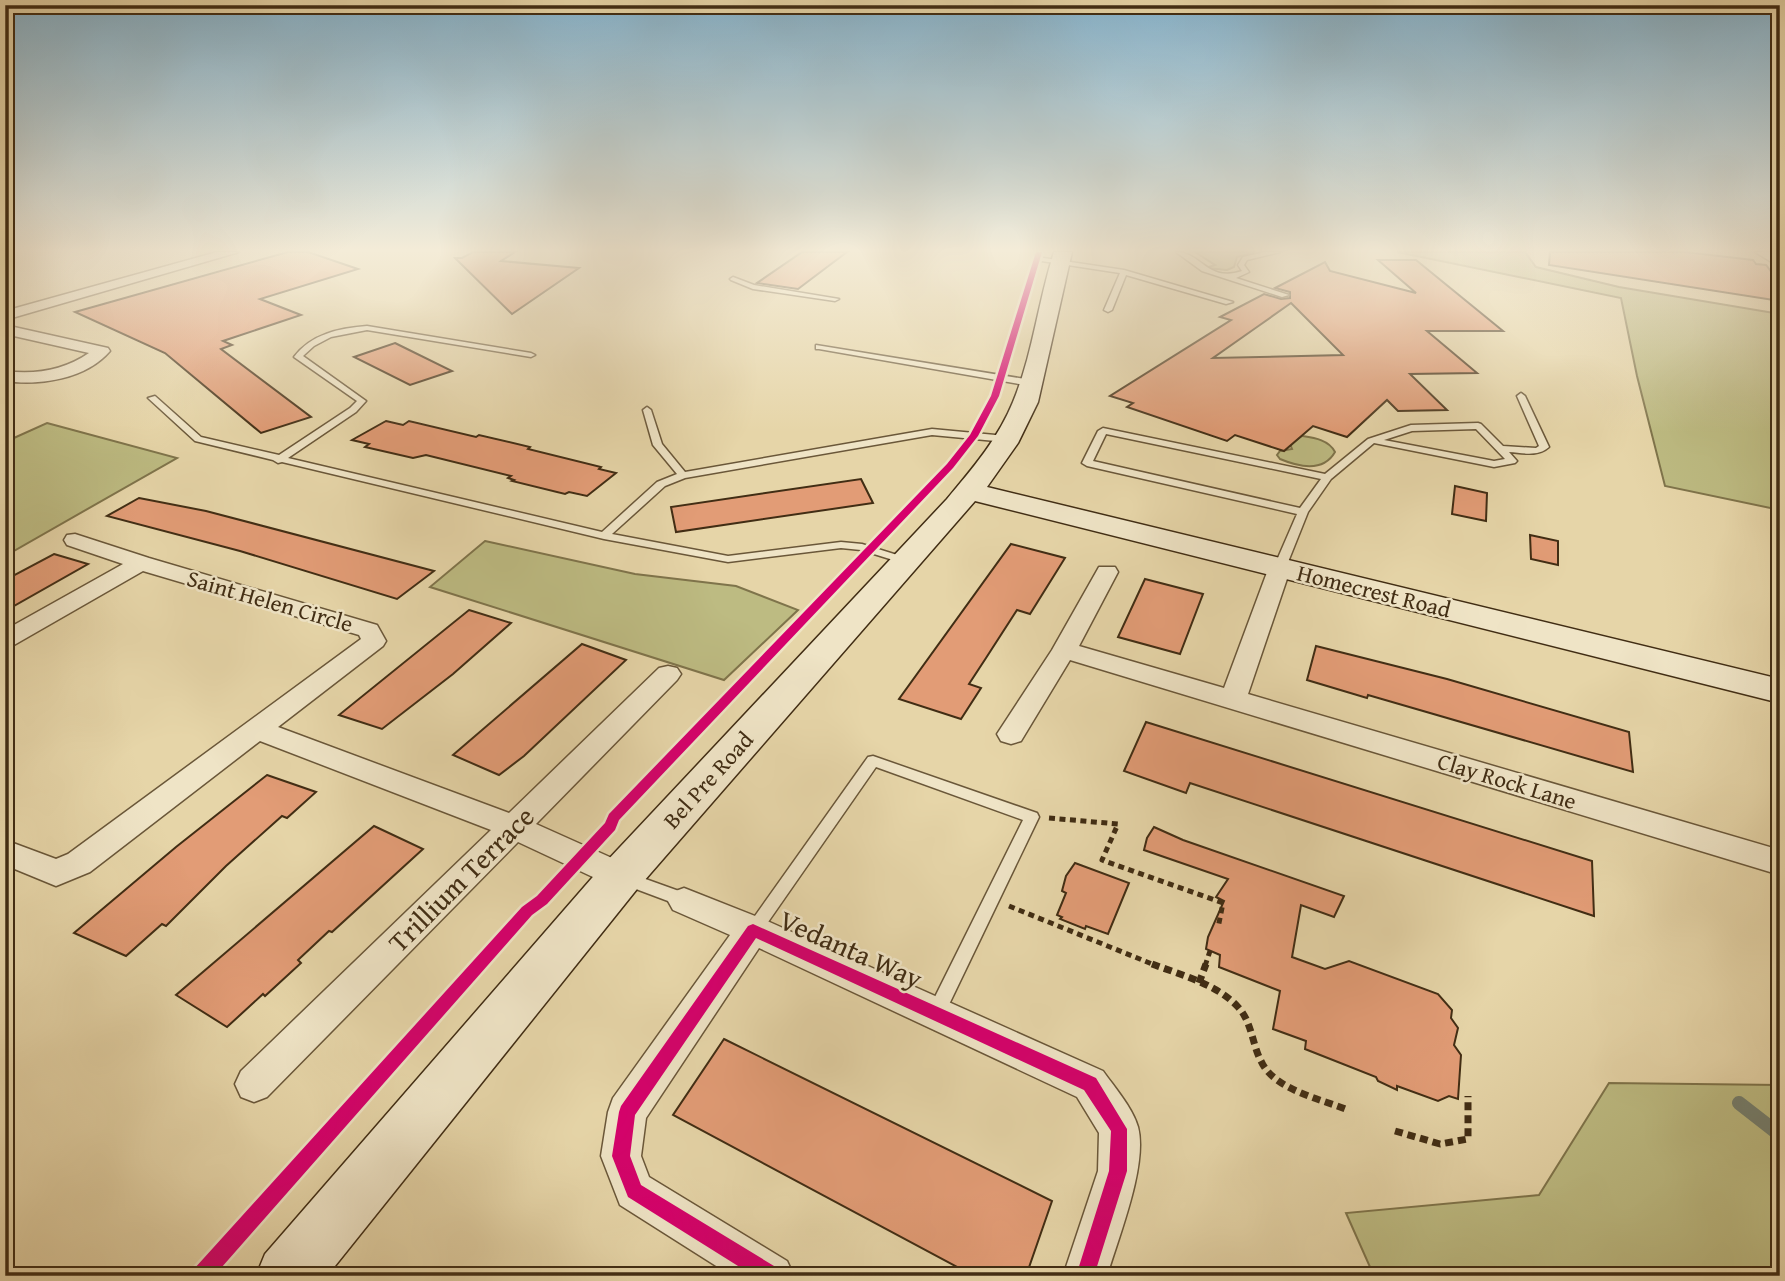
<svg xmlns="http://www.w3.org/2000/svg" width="1785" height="1281" font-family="'Gentium Book Plus',serif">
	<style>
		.green { fill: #bdbb82; stroke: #7f744b; stroke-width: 2 }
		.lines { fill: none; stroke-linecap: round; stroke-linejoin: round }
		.stream { stroke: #758070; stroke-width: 14 }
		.building { fill: #e29c76; stroke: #412d14; stroke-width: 2; fill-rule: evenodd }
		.lane-casing { stroke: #6a5739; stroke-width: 3 }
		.street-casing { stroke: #6a5739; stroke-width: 3 }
		.secondary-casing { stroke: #412d14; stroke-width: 3 }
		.path-far1 { stroke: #412d14; stroke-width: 5; stroke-dasharray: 6 4.5; stroke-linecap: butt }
		.path { stroke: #412d14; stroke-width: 7; stroke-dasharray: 8 5; stroke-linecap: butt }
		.lane { fill: #efe4c6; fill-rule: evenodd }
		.street { fill: #efe4c6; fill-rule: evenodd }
		.secondary { fill: #efe4c6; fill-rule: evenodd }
		.cycleway-casing { stroke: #efe4c6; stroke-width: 5 }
		.cycleway { fill: #d6006c; fill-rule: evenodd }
		.labels { text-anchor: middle; stroke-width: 5; stroke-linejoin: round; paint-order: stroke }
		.street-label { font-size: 23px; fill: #412d14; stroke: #efe4c6 }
		.near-street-label { font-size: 28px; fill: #412d14; stroke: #efe4c6 }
	</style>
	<rect width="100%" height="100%" fill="#e6d5a8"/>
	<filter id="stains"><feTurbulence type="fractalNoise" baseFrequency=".00286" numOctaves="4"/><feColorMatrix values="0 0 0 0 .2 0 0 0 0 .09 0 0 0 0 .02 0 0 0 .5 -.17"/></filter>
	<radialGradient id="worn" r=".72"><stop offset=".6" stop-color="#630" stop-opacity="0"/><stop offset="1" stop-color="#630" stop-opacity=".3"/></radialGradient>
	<g class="green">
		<polygon points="1195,252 1256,252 1237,257 1234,267 1227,270 1206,268 1215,265"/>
		<polygon points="1397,252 1525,252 1536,267 1619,287 1780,314 1780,510 1665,486 1637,376 1621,298"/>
		<polygon points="47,423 177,458 5,556 5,442"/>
		<path d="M1302,436c13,2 27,4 33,16 -12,21 -36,15 -55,7l-3,-4 3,-4 12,-2 -2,-5z"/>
		<polygon points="485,541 635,574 736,586 798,610 724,680 430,587"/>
		<polygon points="1609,1083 1780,1085 1780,1276 1374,1276 1346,1213 1539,1195"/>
	</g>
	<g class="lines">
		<polyline class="stream" points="1739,1103 1780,1135"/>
	</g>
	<g class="building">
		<polygon points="288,252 308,252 358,269 260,299 301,315 223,341 232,345 221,349 311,417 261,433 165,353 75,312"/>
		<polygon points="473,252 515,252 501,261 579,268 512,314 455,258 462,258"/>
		<polygon points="802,252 847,252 798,289 757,283"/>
		<polygon points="1550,252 1685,252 1753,260 1756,264 1766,265 1780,283 1780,301 1549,265"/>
		<path d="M1378,260h38l87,71h-76l50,42 -67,1 37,36 -49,1 -11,-11 -40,37 -34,-11 -29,25 -49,-16 -8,6 -100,-34 6,-4 -23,-7 121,-76 -11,-3 44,-23 17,5 9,-1v-6l-15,-4 50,-26 5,9 86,22zM1291,303l52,52 -130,3 44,-31z"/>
		<polygon points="395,343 452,371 410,385 354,357"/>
		<polygon points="386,421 403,425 409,421 476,437 479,435 530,447 528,449 601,467 599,469 616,473 587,496 569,492 565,494 512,481 514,480 508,478 511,476 426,455 413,458 365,447 369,444 352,440"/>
		<polygon points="861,479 873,503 676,532 671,507"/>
		<polygon points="1455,486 1487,493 1486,521 1452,514"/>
		<polygon points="139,498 206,511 434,571 397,599 240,551 107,516"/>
		<polygon points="1530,535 1558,541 1558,565 1531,559"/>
		<polygon points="1011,544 1065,558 1030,614 1017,610 986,658 969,684 981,688 961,719 899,699"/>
		<polygon points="54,554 88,564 5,611 5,580"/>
		<polygon points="1145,579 1203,594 1180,654 1118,637"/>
		<polygon points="469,610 511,623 453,674 382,729 339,715"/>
		<polygon points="582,644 626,660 524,756 499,775 453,755"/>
		<polygon points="1316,646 1447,679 1629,732 1633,772 1368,695 1367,698 1307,680"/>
		<polygon points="1146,722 1592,861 1594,916 1190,783 1186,793 1124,771"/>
		<polygon points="267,775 316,792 287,818 282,816 226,866 166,926 162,924 126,956 74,933 176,847"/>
		<polygon points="374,826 423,849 332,932 329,931 298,960 301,963 265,996 263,994 227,1027 176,995"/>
		<polygon points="1154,827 1183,840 1344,896 1334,917 1301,905 1292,957 1325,969 1349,961 1438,994 1452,1010 1451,1018 1458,1028 1454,1045 1461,1055 1458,1099 1449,1096 1438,1101 1397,1086 1397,1090 1378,1081 1376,1077 1305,1049 1306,1041 1273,1029 1280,991 1219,967 1220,955 1206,949 1208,937 1224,901 1216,897 1228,879 1144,850 1147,838"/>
		<polygon points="1075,863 1129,883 1108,934 1086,926 1085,929 1060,919 1062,917 1057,915 1066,893 1062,891 1066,876"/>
		<polygon points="724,1039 1052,1201 1026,1276 974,1276 673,1115"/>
	</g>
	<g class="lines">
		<g class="lane-casing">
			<g id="lane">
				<path d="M1176,252c25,0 32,31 66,19l-4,-6 5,-8 22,-5h15l-33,8 -3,5 5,7 -13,6 53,17 -7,2 -80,-26z"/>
				<polygon points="1037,257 1124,270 1233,302 1226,304 1126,275 1112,310 1108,312 1104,310 1120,273 1035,260 1034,259"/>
				<polygon points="733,277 754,285 839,299 835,301 753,289 731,280 730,279"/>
				<path d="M367,326l164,27 4,2 -4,2 -164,-27 -36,7 -17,9 -11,10 63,45 -10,11 -68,46 314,74 55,-50 20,-8 -24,-29 -10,-35 4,-3 4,3 11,34 23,28 247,-43 74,7 5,3 -5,3 -74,-7 -247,43 -20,8 -53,48 116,22 113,-14 21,2 48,15 2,2 -6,3 -45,-14 -20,-2 -113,14 -124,-23 -322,-77 -4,1 -5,-3 -78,-19 -47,-43 7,-2 46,41 78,18 71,-47 7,-7 -63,-44c17,-23 46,-29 73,-31z"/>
				<polygon points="816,345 1031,380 1035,383 1031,386 819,349 816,349"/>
				<path d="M1521,393l4,3 24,51c-11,10 -26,6 -40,5l8,9 -2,2 -21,4 -120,-24 -43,36 -23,33 -22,55 -6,3 -6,-3 23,-53 -210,-48 -5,-3 16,-32 5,-3 222,46 43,-35 43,-14 67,-2 3,1 22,22 33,2 3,-2 -22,-50zM1476,429l29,30 -11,2 -110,-21 28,-9zM1106,434l215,45 -21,29 -207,-47z"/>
				<polygon points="873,756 1037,813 1039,817 942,1019 936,1021 930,1019 927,1013 1023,820 876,767 759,935 753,937 747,935 745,930 868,757"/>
				<polygon points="626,872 690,895 692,900 690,905 684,907 620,883 618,878 620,873"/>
			</g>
		</g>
		<g class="street-casing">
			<g id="street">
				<polygon points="217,252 239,252 5,320 5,311"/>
				<polygon points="1755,252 1771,252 1780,257 1780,267"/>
				<path d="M5,325l103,23 2,3c-24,28 -70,35 -105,30v-10c31,4 59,-1 84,-18l-84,-19z"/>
				<polygon points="75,534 149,558 377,625 386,641 383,646 278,727 509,813 659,668 668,666 677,668 681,674 677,680 536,824 632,867 637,876 632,885 621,889 610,885 518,842 267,1097 254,1102 241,1097 235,1084 241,1071 491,830 260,741 90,872 56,886 5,865 5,840 56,859 68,854 361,639 359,635 143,571 14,645 5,648 5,630 123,564 67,545 64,540 67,535"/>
				<polygon points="1280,560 1288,562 1291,567 1248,694 1780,850 1780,875 1070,660 1021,741 1011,744 1001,741 997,734 1052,650 1099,567 1115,567 1118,572 1079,646 1224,688 1269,567 1272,562"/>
				<path d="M684,888l81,32 338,151c12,17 29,36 35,56 10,38 -20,111 -31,149h-44l35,-105 1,-38 -22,-36 -318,-149 -113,170 -5,38 8,21 138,84 7,15h-62l-112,-71 -19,-49 7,-44 5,-14 117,-163 -57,-25 -5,-9 5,-9z"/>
			</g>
		</g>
		<g class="secondary-casing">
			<path id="secondary" d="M1054,252h18l-34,150 -20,41 -31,44 793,192v24l-805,-202 -338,388 -310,387h-71l9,-22 340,-391 342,-364c25,-30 51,-60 66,-97 20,-48 25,-100 41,-150z"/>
		</g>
		<g class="path-far1">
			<polyline points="1049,818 1118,824 1102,860 1223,903 1218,928"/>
			<polyline points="1009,906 1157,966"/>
			<polyline points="1205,966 1210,951"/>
		</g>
		<g class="path">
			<path d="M1152,964c29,11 65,20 86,43 14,15 14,37 23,54 13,29 60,38 87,49"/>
			<polyline points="1199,983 1206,964"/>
			<polyline points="1395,1131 1440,1144 1468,1139 1468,1096"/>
		</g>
		<use href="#lane" class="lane"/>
		<use href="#street" class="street"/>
		<use href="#secondary" class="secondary"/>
		<g class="cycleway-casing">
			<g id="cycleway">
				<polygon points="1036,252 1042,252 999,396 978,436 953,468 619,820 615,830 547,904 532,915 214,1276 192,1276 194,1269 522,907 537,896 605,823 609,814 947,464 970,435 991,396"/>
				<polygon points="753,924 1096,1078 1127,1129 1127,1171 1094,1276 1076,1276 1109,1171 1111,1131 1084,1090 756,938 635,1115 630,1156 641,1185 779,1269 781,1276 754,1276 628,1197 612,1156 619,1112 621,1106 748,926"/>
			</g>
		</g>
		<use href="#cycleway" class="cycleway"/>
	</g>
	<linearGradient id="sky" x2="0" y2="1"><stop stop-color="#87b6d1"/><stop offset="0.58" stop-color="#f4ecd8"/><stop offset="1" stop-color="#f4ecd8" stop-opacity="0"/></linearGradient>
	<rect width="1785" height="432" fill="url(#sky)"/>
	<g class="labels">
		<g class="street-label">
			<text transform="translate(1374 591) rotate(14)" y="8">Homecrest Road</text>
			<text transform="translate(270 601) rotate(16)" y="8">Saint Helen Circle</text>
			<text transform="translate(708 780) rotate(-48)" y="8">Bel Pre Road</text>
			<text transform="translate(1507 781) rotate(17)" y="8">Clay Rock Lane</text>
		</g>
		<g class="near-street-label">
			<text transform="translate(461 879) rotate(-45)" y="10">Trillium Terrace</text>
			<text transform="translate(851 949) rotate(24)" y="10">Vedanta Way</text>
		</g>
	</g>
	<rect width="1785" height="1281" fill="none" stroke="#e6d5a8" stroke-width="28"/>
	<rect x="7" y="7" width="1771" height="1267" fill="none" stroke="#412d14" stroke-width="3.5"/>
	<rect x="14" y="14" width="1757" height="1253" fill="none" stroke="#412d14" stroke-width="2"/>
	<rect width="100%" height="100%" filter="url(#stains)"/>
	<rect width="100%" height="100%" fill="url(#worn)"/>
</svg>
